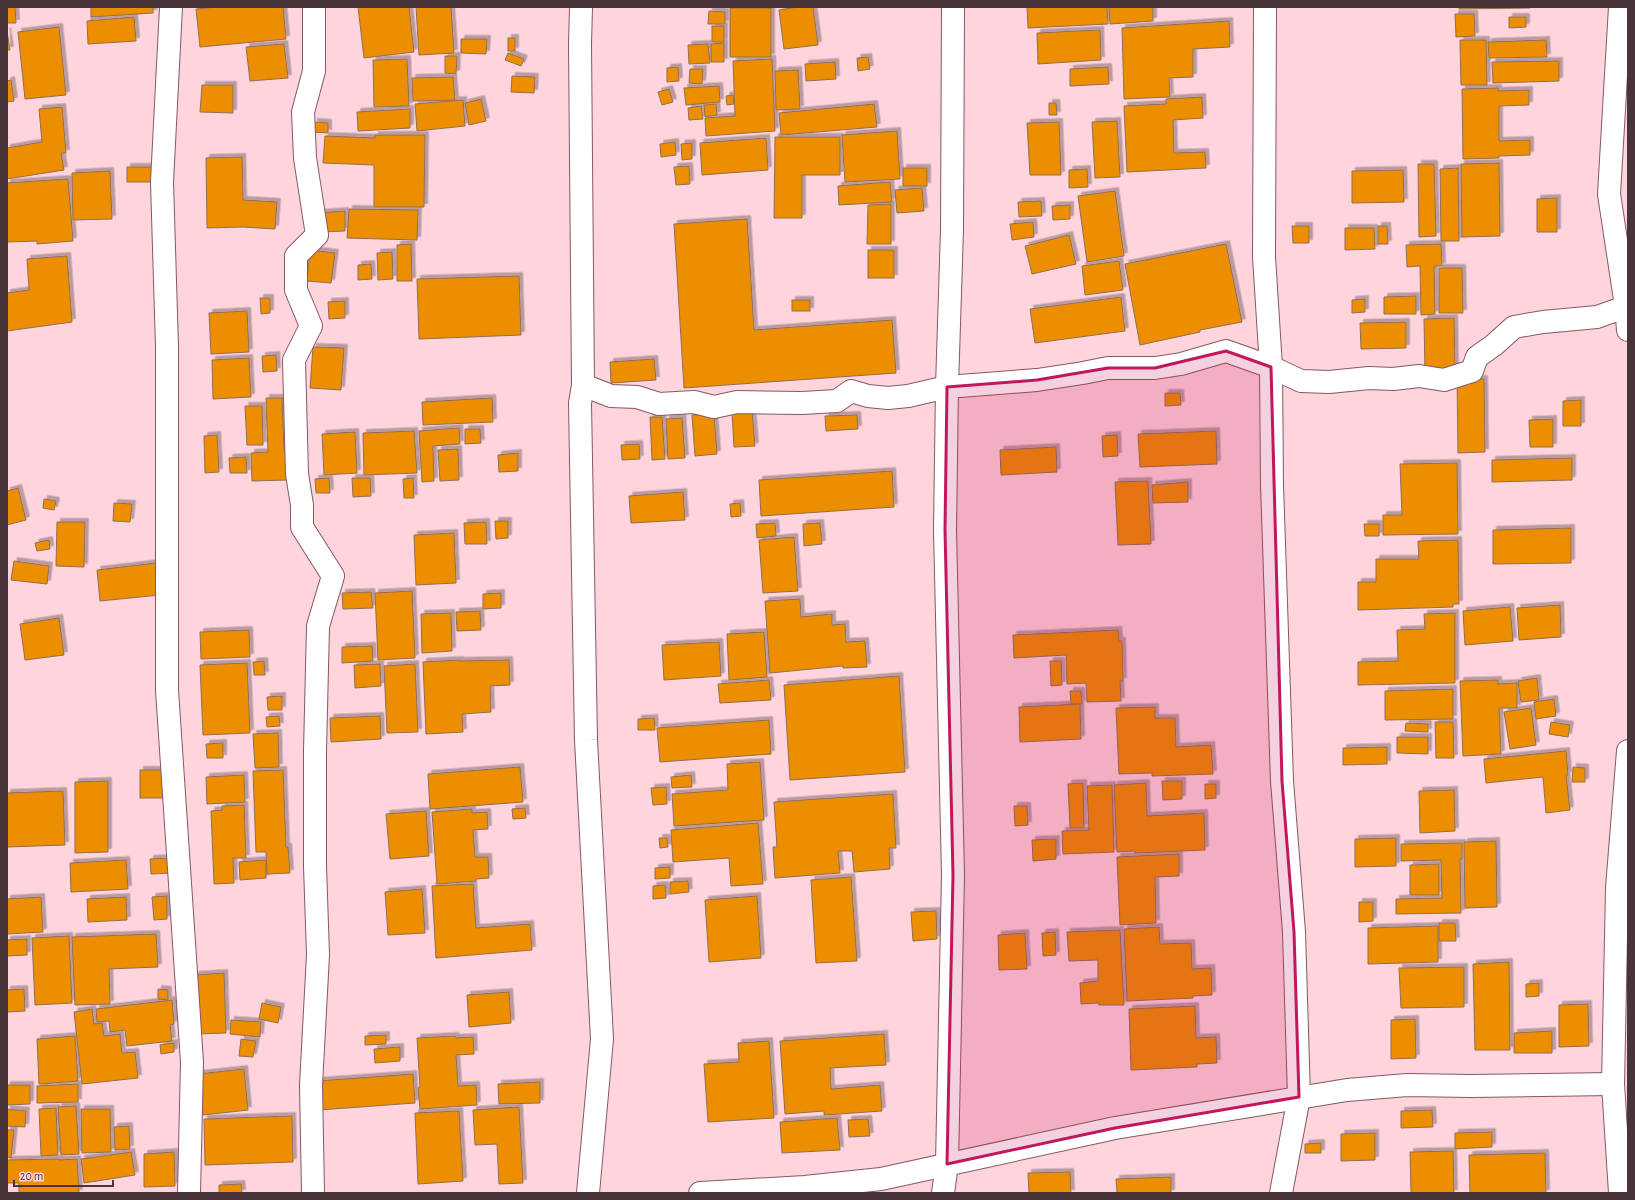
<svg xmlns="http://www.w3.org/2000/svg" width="1635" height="1200" font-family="'Alegreya Sans',sans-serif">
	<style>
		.building { fill: #ed8d04; stroke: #906f50; filter: url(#shadow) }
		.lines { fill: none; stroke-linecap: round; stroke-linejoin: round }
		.minor-casing { stroke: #855862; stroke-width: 24 }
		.minor { stroke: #fff; stroke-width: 22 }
		.marked { fill: #c2185b; fill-opacity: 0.2; stroke: #c2185b; stroke-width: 3; stroke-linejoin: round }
	</style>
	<defs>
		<filter id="shadow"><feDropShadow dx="3.5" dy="-3.5" stdDeviation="0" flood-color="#0004"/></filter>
	</defs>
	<rect width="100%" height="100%" fill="#ffd4dd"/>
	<g class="building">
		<polygon points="7,7 15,7 16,23 7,23"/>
		<polygon points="91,7 153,7 153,13 91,17"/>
		<polygon points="217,7 283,7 286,39 200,47 196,9"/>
		<polygon points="358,7 409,7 414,52 364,58"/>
		<polygon points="416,7 451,7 454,53 419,55"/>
		<polygon points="798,7 813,7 818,45 784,49 779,10"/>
		<polygon points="1027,7 1107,7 1108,24 1028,28"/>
		<polygon points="1109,7 1153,7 1153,21 1110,24"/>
		<polygon points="1459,7 1530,7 1530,8 1459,9"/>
		<rect x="730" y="8" width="41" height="49"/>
		<polygon points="709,11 725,12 725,24 708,24"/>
		<polygon points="1455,14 1474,14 1475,36 1456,37"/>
		<polygon points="134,17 136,41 88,44 87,21"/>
		<polygon points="1509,17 1526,17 1526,27 1509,28"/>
		<polygon points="1229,21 1230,47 1193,49 1193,77 1169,78 1170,97 1124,99 1122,28"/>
		<rect x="712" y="26" width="12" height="16"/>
		<polygon points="59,27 66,95 25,99 18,32"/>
		<polygon points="1100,30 1101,60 1038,64 1037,33"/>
		<polygon points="7,31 10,50 7,50"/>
		<rect x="508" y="38" width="7" height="13"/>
		<polygon points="461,39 487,39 486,54 461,53"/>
		<polygon points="1460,40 1486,40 1487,85 1461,85"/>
		<polygon points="1546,40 1547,57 1489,58 1488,42"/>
		<polygon points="724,43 724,62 711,62 711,44"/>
		<polygon points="284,44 288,78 250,81 246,47"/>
		<polygon points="708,44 710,63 689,64 688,45"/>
		<polygon points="508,53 524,59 521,66 505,60"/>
		<polygon points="445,56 457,56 456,74 445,73"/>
		<polygon points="868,57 870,69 858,71 857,58"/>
		<polygon points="407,59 409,106 374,107 373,60"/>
		<polygon points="772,59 775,131 706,136 705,118 735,116 733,61"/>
		<polygon points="1559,61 1559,81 1493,83 1492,62"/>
		<polygon points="835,62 836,79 806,81 805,64"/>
		<polygon points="678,67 679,81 667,82 667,68"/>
		<polygon points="1108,67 1109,84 1070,86 1070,69"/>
		<polygon points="690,69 703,69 702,84 689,83"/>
		<polygon points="798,70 800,109 776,110 775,71"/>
		<polygon points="512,76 535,77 534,93 511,92"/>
		<polygon points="453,77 455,100 413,101 412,78"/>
		<polygon points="11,80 14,101 7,102 7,81"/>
		<polygon points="202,85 233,85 233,113 200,112"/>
		<polygon points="719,86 720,102 686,105 684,88"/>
		<polygon points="1498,88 1498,91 1529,90 1529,105 1499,106 1499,141 1530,140 1530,155 1499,156 1499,158 1463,159 1462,89"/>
		<polygon points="669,89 673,102 662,105 658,92"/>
		<polygon points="733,95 734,104 727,105 726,96"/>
		<polygon points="1202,97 1203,118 1173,120 1174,153 1205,152 1206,168 1127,172 1124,106 1166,104 1166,99"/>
		<polygon points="481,99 486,121 469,125 465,103"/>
		<polygon points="463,100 465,126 417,131 415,104"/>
		<polygon points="1049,103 1056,103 1057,115 1049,115"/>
		<polygon points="716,104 717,115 705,117 704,105"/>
		<polygon points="874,104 877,127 781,135 779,113"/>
		<polygon points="701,106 703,119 689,120 688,108"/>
		<polygon points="62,107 66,153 61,153 64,170 7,179 7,148 42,142 39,109"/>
		<polygon points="410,109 410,128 358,131 357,112"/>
		<polygon points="1117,121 1120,177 1095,178 1092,122"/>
		<polygon points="314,122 328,123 328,133 314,132"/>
		<polygon points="1059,122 1061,175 1030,175 1027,123"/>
		<polygon points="897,131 900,179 845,182 842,135"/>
		<polygon points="375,135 425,135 424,207 374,207 374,165 323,163 325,136 375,138"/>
		<polygon points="775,137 840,137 840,175 802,175 802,218 774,218"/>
		<polygon points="766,138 768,170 702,175 700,143"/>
		<polygon points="675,142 676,155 661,157 660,144"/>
		<polygon points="692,143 692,159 682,160 681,144"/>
		<polygon points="242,157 243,200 277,202 275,229 243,227 207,228 206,158"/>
		<polygon points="1499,163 1500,236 1462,237 1461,164"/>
		<polygon points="1418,164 1434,164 1436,236 1419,237"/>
		<polygon points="689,166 690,184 676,185 674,167"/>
		<rect x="127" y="167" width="31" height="15"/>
		<rect x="903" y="168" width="24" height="18"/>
		<polygon points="1458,168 1459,241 1441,241 1440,169"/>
		<polygon points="1087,169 1088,187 1069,188 1069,170"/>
		<polygon points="1403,170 1404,202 1352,203 1352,171"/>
		<polygon points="110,171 112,219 73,220 72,173"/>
		<polygon points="68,179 73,241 37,244 37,241 7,242 7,183"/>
		<polygon points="890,182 892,202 839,205 838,186"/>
		<polygon points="922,188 924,211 897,213 895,190"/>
		<polygon points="1115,191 1124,256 1087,262 1078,196"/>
		<polygon points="1557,198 1557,232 1537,232 1537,199"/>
		<polygon points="1041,201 1042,216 1019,217 1018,202"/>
		<polygon points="891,204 891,244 867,244 868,205"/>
		<polygon points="1070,205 1070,219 1053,220 1052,206"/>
		<polygon points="349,209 418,210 417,240 347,238"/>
		<polygon points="345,211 345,231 321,232 319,213"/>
		<polygon points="747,219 754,330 892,320 896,373 684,388 674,224"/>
		<polygon points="1033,222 1034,237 1012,240 1010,224"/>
		<polygon points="1292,226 1309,226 1309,243 1293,243"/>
		<polygon points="1378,226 1387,226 1388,244 1378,244"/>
		<polygon points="1345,228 1374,228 1375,249 1345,250"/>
		<polygon points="1069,235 1076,264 1032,274 1025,246"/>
		<polygon points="411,244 412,281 397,281 397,245"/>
		<polygon points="1226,244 1242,322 1200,330 1200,332 1140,345 1125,264"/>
		<polygon points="1441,244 1442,266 1434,266 1435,314 1421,315 1420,266 1407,267 1406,245"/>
		<polygon points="310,250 335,253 331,283 307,281"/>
		<rect x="868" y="250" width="26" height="28"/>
		<polygon points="392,252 393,279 378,280 377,253"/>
		<polygon points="67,256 72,322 7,331 7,293 29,290 27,259"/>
		<polygon points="1119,261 1123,290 1085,295 1082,266"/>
		<polygon points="371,264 372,279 358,280 358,265"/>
		<polygon points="1439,268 1462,268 1463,313 1439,313"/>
		<polygon points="519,276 521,335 419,339 417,279"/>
		<polygon points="1416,296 1416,314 1384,314 1384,297"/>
		<polygon points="1121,297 1125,331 1035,343 1030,309"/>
		<polygon points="260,298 270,298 270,313 261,314"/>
		<polygon points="1365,299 1365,312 1352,313 1352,300"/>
		<rect x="792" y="300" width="18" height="11"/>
		<polygon points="345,301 345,318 329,319 328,302"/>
		<polygon points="247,311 249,352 211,354 209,313"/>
		<polygon points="1454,318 1455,372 1425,373 1424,319"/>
		<polygon points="1406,322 1406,348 1361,349 1360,323"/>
		<polygon points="313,347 344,348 341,390 310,388"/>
		<polygon points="276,355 277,371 263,372 262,356"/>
		<polygon points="249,358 251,397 213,399 212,360"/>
		<polygon points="654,359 656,380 611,383 610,362"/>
		<polygon points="1484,379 1485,452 1458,453 1457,380"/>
		<polygon points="1165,393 1180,393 1181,405 1165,406"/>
		<polygon points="266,398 282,398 284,451 286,451 288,480 252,481 251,453 268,452"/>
		<polygon points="492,398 493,422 423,425 422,402"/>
		<polygon points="1581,400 1581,426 1563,426 1563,401"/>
		<polygon points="245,406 262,406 263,445 247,445"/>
		<polygon points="752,410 755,446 734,447 732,412"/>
		<polygon points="714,414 717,454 695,456 692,415"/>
		<polygon points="857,415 858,429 826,431 825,416"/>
		<polygon points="650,417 662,417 665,459 652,460"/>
		<polygon points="682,418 685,458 668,459 666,419"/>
		<polygon points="1553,419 1553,447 1530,447 1529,420"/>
		<polygon points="459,428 460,444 433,446 434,481 422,482 419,431"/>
		<polygon points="465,429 480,429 481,443 465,444"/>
		<polygon points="414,431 417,473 364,475 363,433"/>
		<polygon points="1216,431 1217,464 1140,467 1138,434"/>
		<polygon points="355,432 357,473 324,475 322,434"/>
		<polygon points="217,435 219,472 205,473 204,436"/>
		<polygon points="1117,435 1118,456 1103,457 1102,436"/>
		<polygon points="639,444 640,459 622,460 621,445"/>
		<polygon points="1056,447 1057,472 1001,475 1000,450"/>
		<polygon points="458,449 459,480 440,481 438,450"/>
		<polygon points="518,453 518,471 499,472 498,455"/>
		<polygon points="246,457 247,473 230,473 229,458"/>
		<polygon points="1572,458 1572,480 1492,482 1492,460"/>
		<polygon points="1457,463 1458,534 1383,535 1383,515 1402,515 1400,464"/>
		<polygon points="892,471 894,507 761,516 759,480"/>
		<polygon points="329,478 330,493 316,493 315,479"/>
		<polygon points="352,478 370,478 371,496 353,497"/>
		<polygon points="413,478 414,498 404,498 403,479"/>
		<polygon points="1148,481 1151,544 1118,545 1115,482"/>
		<polygon points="1188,482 1188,502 1153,503 1152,485"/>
		<polygon points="18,488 26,520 7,525 7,491"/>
		<polygon points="683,492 685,520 631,523 629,496"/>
		<polygon points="44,499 56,501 54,510 43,508"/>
		<polygon points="114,503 132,504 130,522 113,521"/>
		<polygon points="740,503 741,516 731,517 730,504"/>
		<polygon points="495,521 508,521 508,538 496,539"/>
		<polygon points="57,522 85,522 84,567 56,566"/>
		<polygon points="486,522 487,544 465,544 464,523"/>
		<polygon points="775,523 776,536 757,538 756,524"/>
		<polygon points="820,523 822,544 804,546 803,524"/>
		<polygon points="1364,524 1379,524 1379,536 1365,536"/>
		<polygon points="1571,528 1571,563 1493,564 1493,530"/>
		<polygon points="454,533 456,583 416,585 414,535"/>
		<polygon points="794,537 798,591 763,593 759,540"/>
		<polygon points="49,540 50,549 37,551 35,543"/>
		<polygon points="1458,540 1459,604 1453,604 1453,607 1358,610 1358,582 1376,582 1376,559 1419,559 1418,541"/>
		<polygon points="14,561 49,566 47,584 11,580"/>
		<polygon points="156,563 160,595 100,601 97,570"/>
		<polygon points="412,591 415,658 378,660 375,593"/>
		<polygon points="371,592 373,608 343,609 342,593"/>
		<polygon points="501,593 501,608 483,609 483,594"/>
		<polygon points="800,599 801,617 832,614 832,625 845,624 846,642 865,641 867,667 843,668 843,666 770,673 765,601"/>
		<polygon points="1560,605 1561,637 1519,640 1517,608"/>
		<polygon points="1510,607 1513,641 1465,645 1463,611"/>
		<polygon points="480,611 481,630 457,631 456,612"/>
		<polygon points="451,613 452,651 422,653 421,614"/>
		<polygon points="1455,613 1455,683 1358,685 1358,662 1398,661 1397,630 1425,629 1424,614"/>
		<polygon points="59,618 64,655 25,660 20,624"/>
		<polygon points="249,630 250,657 201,659 200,632"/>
		<polygon points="1118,630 1119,641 1122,641 1123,681 1120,681 1121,701 1087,702 1086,683 1067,684 1066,655 1014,658 1013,635"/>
		<polygon points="764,632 767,677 729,680 727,634"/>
		<polygon points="719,642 721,676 664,680 662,645"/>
		<polygon points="372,646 373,661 342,663 342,647"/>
		<polygon points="460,660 460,661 509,660 510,685 490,686 491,712 462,714 463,732 426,734 423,662"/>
		<polygon points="264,661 265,675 254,675 253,662"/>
		<polygon points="1050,661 1061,661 1062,685 1051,686"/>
		<polygon points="247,663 250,733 203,735 200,665"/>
		<polygon points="380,664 381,686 355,688 354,665"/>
		<polygon points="415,664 418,732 387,733 384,666"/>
		<polygon points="899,676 905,772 790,780 784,685"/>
		<polygon points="1537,678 1539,700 1521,702 1518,681"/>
		<polygon points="769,680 771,700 720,703 718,684"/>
		<polygon points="1498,680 1498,684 1517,683 1517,708 1499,708 1501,754 1463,756 1460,681"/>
		<polygon points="1453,689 1453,719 1385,720 1385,691"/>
		<polygon points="1070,691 1081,691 1082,704 1071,704"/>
		<polygon points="282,696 282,710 268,710 267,697"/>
		<polygon points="1554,699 1556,716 1536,719 1534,702"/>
		<polygon points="1080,704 1081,739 1020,742 1019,707"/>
		<polygon points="1155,707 1155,718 1175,718 1176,747 1211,745 1213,774 1152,776 1152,773 1119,774 1116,708"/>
		<polygon points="1531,708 1536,745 1510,749 1504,712"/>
		<polygon points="279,716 280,726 267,727 266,717"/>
		<polygon points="380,716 381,739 331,742 330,718"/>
		<polygon points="654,718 655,730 638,730 638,719"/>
		<polygon points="769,720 771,754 660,762 657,728"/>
		<polygon points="1435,722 1453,722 1454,758 1436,758"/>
		<polygon points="1551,722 1570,725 1568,737 1549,734"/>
		<polygon points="1406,723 1428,724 1428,732 1405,731"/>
		<polygon points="278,733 279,767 255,768 253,734"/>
		<polygon points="1397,737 1428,737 1428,754 1397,753"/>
		<polygon points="223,743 223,758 207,758 206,744"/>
		<polygon points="1387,747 1387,764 1343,765 1343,748"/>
		<polygon points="1566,751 1568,775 1566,775 1570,810 1546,813 1543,777 1486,783 1484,759"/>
		<polygon points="760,762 764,820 674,826 672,794 728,790 727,764"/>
		<polygon points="520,767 523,802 430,809 428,774"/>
		<polygon points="1573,767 1585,768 1585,782 1572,782"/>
		<rect x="140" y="770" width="23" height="28"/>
		<polygon points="283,770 286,847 288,847 290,873 267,874 266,852 256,852 253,771"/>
		<polygon points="244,775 245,802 207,804 206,777"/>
		<polygon points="691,775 692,787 672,788 671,777"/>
		<polygon points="108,781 108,852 75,853 75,782"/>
		<polygon points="1162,781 1182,781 1182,799 1163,800"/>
		<polygon points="1083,783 1084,828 1070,828 1068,784"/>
		<polygon points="1146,783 1147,816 1204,813 1205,850 1135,853 1135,851 1117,852 1114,785"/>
		<polygon points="1205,784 1216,784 1216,798 1205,799"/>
		<polygon points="1112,785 1114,852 1063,854 1062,831 1089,830 1087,786"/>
		<polygon points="666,787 667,804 653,805 651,788"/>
		<polygon points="1454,790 1455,831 1420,833 1419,791"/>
		<polygon points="63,791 65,845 7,847 7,793"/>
		<polygon points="893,794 896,848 889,848 890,869 854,872 852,851 838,851 840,873 775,878 773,847 777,847 774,802"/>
		<polygon points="244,805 246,858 233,858 234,883 214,884 211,811 222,810 222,806"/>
		<polygon points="1014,806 1027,806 1028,825 1015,826"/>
		<polygon points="525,808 526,818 513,819 512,809"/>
		<polygon points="472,809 472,813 487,812 488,829 473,830 475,857 488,857 489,878 476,879 476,881 437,884 432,812"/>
		<polygon points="426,811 429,856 390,859 386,814"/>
		<polygon points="758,823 763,884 731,886 729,858 673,862 671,830"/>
		<polygon points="659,838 667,838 668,847 660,848"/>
		<polygon points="1396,838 1396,866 1355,867 1355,839"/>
		<polygon points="1056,839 1056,859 1033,861 1032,840"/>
		<polygon points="1496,841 1497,907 1465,908 1464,842"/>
		<polygon points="1462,843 1462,859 1460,859 1461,913 1396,914 1396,899 1442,898 1441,860 1401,861 1401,844"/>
		<polygon points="1179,854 1179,876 1155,877 1156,923 1120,925 1117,857"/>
		<polygon points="172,858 173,873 151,874 150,859"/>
		<polygon points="126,860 128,889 71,892 70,863"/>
		<polygon points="266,860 266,878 240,880 239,862"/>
		<polygon points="1439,864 1439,895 1410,895 1410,865"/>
		<polygon points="670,867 670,878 655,879 655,868"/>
		<polygon points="851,877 857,961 816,963 811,880"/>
		<polygon points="688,881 689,892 670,894 670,882"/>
		<polygon points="473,884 476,928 530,924 532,950 436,958 432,886"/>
		<polygon points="665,885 666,898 653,899 653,886"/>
		<polygon points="422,889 425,933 388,935 385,892"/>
		<polygon points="167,896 167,919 154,920 152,897"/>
		<polygon points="757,896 761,958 709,962 705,900"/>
		<polygon points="41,897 43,932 7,934 7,899"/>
		<polygon points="126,897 127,920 88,922 87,899"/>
		<polygon points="1359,902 1373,902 1373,921 1359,922"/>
		<polygon points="936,911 937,939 913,941 911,912"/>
		<polygon points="1439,923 1455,923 1456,941 1439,941"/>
		<polygon points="1438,926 1438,962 1368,964 1368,928"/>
		<polygon points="1159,927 1160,944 1191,943 1192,969 1211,968 1212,995 1193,996 1193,998 1127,1001 1124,929"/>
		<polygon points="1120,930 1124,1005 1099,1005 1099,1003 1081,1004 1080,983 1098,981 1098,960 1069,961 1067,932"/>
		<polygon points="1055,932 1056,955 1043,956 1042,933"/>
		<polygon points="1025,933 1027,969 999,970 998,935"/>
		<polygon points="156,934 158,967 109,969 110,1004 75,1005 72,937"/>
		<polygon points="69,936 72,1003 35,1005 32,938"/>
		<polygon points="27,939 27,955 7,956 7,940"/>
		<polygon points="1509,962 1510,1050 1475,1050 1473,964"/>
		<polygon points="1464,967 1464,1007 1401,1008 1399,968"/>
		<polygon points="224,973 226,1033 197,1034 195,975"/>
		<polygon points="1539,983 1539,996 1526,997 1526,984"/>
		<polygon points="24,989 25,1011 7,1012 7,990"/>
		<polygon points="158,989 168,990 168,1000 158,999"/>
		<polygon points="509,992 511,1023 469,1027 467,995"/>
		<polygon points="172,1000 174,1024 170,1025 172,1041 127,1046 125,1030 110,1032 109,1021 97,1022 96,1009"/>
		<polygon points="262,1003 281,1007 278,1023 259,1019"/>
		<polygon points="1588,1004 1589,1046 1559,1047 1559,1005"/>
		<polygon points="1195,1006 1196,1038 1216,1037 1217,1063 1197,1064 1197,1067 1131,1070 1129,1009"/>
		<polygon points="92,1009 94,1024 102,1023 104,1036 120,1034 122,1053 135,1052 138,1078 82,1084 74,1012"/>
		<polygon points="1415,1019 1416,1058 1391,1059 1391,1020"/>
		<polygon points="231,1020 261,1022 260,1037 230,1034"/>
		<polygon points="1552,1031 1552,1053 1514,1053 1514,1033"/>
		<polygon points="884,1034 886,1065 830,1068 831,1089 880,1085 882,1111 824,1115 824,1111 785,1114 780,1041"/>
		<polygon points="386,1035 386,1044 365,1045 365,1036"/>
		<polygon points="75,1036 78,1081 39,1084 37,1039"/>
		<polygon points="455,1036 456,1038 473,1037 474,1054 456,1055 458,1086 476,1085 477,1105 420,1109 418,1088 420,1087 417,1038"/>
		<polygon points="241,1039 256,1041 253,1057 239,1056"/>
		<polygon points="769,1041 774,1118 708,1122 704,1064 739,1062 738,1043"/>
		<polygon points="174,1043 174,1052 161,1054 160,1045"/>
		<polygon points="400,1047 400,1061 375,1063 374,1049"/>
		<polygon points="244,1069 248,1110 203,1115 198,1074"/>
		<polygon points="413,1074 415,1103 319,1110 317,1081"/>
		<polygon points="540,1082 540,1103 499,1104 498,1084"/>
		<polygon points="78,1084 78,1102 37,1103 37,1086"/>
		<polygon points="7,1085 30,1085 30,1104 7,1105"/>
		<polygon points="76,1106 79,1154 61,1155 58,1107"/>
		<polygon points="519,1107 523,1183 499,1184 497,1144 475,1145 473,1110"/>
		<polygon points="56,1108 58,1155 41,1156 39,1109"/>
		<polygon points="7,1109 26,1111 25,1127 7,1126"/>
		<polygon points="81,1109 110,1109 111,1152 82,1153"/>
		<polygon points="1432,1110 1433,1127 1401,1128 1401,1111"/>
		<polygon points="459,1111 463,1181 418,1184 415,1113"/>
		<polygon points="292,1116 293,1162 205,1165 204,1119"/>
		<polygon points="837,1118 840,1150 782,1153 780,1122"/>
		<polygon points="868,1119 870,1136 849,1137 848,1120"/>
		<polygon points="129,1126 130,1149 115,1150 114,1127"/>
		<polygon points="7,1130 14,1130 11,1158 7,1157"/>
		<polygon points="1492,1132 1492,1147 1455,1149 1455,1133"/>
		<polygon points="1375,1133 1375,1160 1341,1161 1341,1134"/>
		<polygon points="1321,1143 1321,1153 1305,1153 1305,1144"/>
		<polygon points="1453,1151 1454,1193 1411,1193 1410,1152"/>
		<polygon points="131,1152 135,1175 84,1183 81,1159"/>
		<polygon points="174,1152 175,1186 144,1187 144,1154"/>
		<polygon points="1545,1153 1546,1193 1470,1193 1469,1155"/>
		<polygon points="59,1159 59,1160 77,1159 79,1193 19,1193 19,1183 7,1183 7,1160"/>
		<polygon points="1070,1172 1071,1193 1029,1193 1028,1173"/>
		<polygon points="1171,1177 1171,1193 1117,1193 1116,1179"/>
		<polygon points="241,1184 242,1193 219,1193 219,1185"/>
	</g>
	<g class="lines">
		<g class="minor-casing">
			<g id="minor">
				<polyline points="171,7 162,182 167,347 167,690 192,1062 189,1193"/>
				<polyline points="581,7 580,44 583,385 580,403 586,740 602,1039 588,1193"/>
				<polyline points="1265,7 1264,257 1271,367 1272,485 1282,781 1294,932 1299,1097 1281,1193"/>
				<polyline points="1620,7 1609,194 1626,306 1628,330"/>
				<polyline points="583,385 611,396 637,397 659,404 694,402 714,407 737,402 802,403 837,401 851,391 868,396 888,398 908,396 947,387 1037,380 1083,373 1108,368 1155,368 1181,364 1226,351 1271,367 1301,381 1329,382 1369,378 1393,379 1419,376 1444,380 1472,371 1477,357 1494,345 1514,327 1543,322 1597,317 1628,306"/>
				<polyline points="313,1193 311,1085 318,955 315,866 315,751 318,626 333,576 302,527 302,505 297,474 294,360 311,326 296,290 296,256 317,235 305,158 303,112 314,71 314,7"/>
				<polyline points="700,1193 805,1187 881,1179 1115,1128 1347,1090 1407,1085 1471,1086 1613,1084"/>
				<polyline points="943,1193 947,1164 953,875 945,530 947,387 952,230 953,7"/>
				<polyline points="1620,1193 1613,1084 1617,888 1628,751"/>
			</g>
		</g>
		<use href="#minor" class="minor"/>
	</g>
	<path class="marked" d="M1226,351l45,16 11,414 12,151 5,165 -184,31 -168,36 6,-289 -8,-345 2,-143 90,-7 71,-12h47z"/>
	<rect width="1635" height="1200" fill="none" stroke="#493539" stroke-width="16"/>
	<path d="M14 1180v6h99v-6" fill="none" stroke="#493539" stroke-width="2"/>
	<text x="20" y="1180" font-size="12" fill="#493539" stroke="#ffd4dd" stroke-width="3" paint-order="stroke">20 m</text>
</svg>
